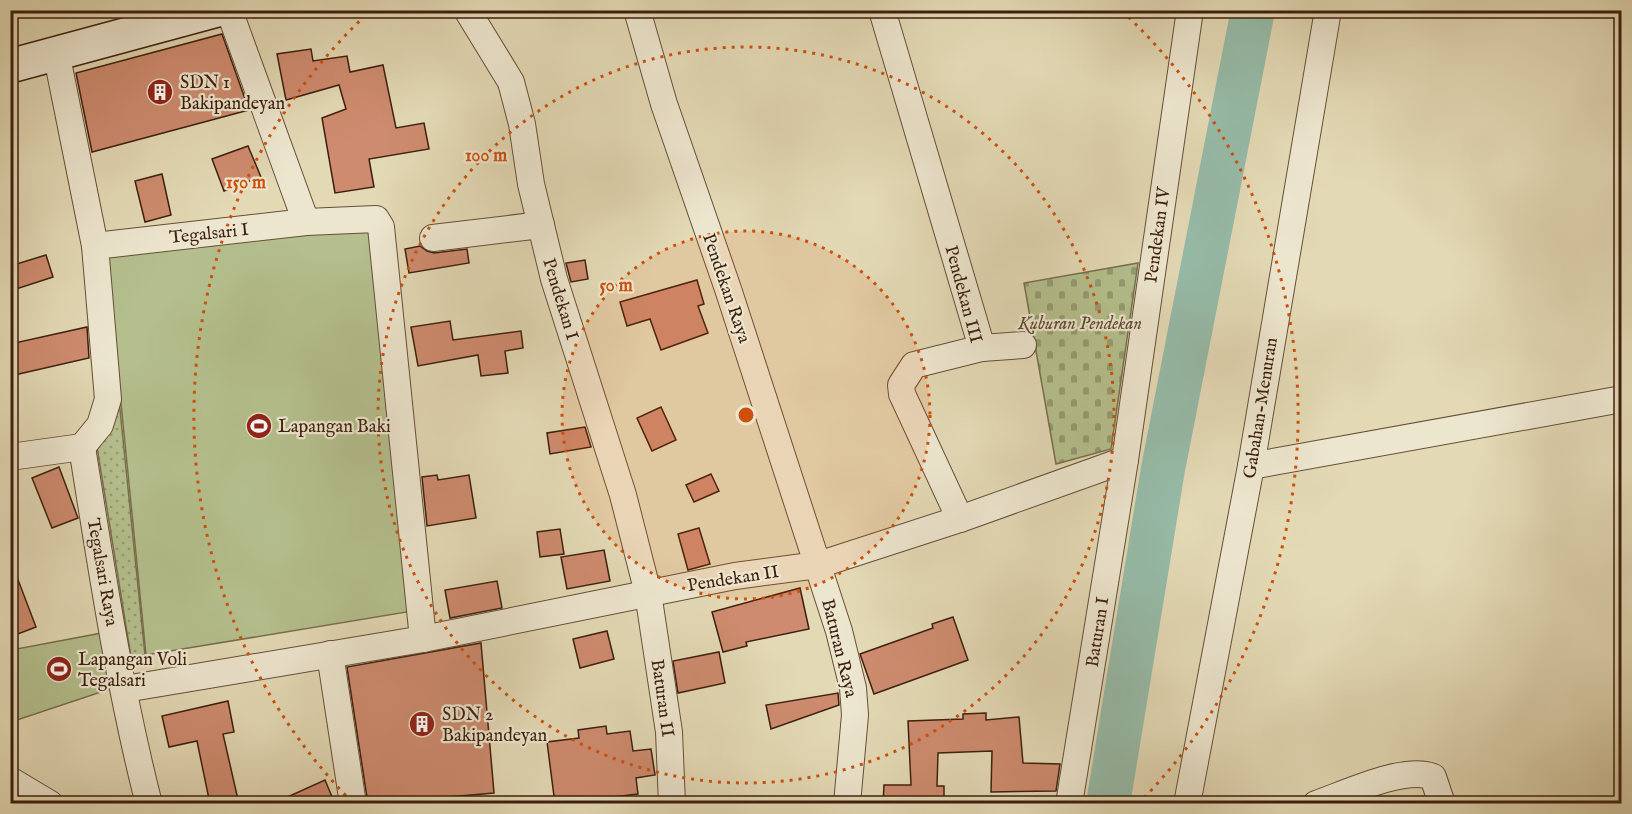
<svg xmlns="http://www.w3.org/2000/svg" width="1632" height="814" font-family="'IM FELL English',serif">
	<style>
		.green { fill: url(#green-dots); stroke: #786f4d; stroke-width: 1.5 }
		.cemetery { fill: url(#cemetery-stones); stroke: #786f4d; stroke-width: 1.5 }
		.pitch { fill: #b4bf8d; stroke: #786f4d; stroke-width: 1.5 }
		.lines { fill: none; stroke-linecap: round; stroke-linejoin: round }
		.river { stroke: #96bba8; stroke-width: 44 }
		.building { fill: #ce8b6f; stroke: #3c1f0d; stroke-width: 1.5 }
		.minor-casing { stroke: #664e37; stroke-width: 28 }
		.secondary-casing { stroke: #3c1f0d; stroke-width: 36 }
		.minor { stroke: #ede6cf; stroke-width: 26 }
		.secondary { stroke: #ede6cf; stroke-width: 33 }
		.ring { fill: none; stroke: #ce500c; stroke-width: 3; stroke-dasharray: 3 6 }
		.labels { text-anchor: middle; stroke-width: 4.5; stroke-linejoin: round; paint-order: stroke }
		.poi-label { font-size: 18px; fill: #3c1f0d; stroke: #ede6cf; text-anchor: start }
		.street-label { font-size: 18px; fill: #3c1f0d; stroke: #ede6cf }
		.park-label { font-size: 18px; font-style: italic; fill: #5a472d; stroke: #ede6cf }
		.centre { fill: #ce500c; stroke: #ede6cf; stroke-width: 3 }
		.ring-label { font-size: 18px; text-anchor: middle; font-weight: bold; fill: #ce500c; stroke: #ede6cf; stroke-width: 4.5; stroke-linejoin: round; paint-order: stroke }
	</style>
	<defs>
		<pattern id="green-dots" width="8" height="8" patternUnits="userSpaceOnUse" patternTransform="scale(1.5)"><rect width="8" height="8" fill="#b4bf8d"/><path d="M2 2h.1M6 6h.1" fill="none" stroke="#949b72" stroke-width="1.8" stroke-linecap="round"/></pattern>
		<pattern id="cemetery-stones" width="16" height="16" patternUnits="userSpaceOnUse" patternTransform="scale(1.5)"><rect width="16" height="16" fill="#b4bf8d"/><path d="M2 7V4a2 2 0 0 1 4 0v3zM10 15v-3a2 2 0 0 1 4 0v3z" fill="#949b72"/></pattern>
	</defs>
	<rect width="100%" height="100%" fill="#e3d9b5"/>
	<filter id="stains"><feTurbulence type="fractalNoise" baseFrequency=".00333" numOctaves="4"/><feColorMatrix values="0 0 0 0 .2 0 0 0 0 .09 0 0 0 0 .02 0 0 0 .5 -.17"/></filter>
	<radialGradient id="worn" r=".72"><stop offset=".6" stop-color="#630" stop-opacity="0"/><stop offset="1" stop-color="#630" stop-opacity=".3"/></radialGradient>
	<polygon class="green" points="119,400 145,655 131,657 97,447"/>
	<polygon class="cemetery" points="1138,263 1111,449 1056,464 1024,283"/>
	<g class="pitch">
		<polygon points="367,210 419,610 146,655 105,242"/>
		<polygon points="102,633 110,689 11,722 11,650"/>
	</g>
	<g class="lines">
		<polyline class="river" points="1108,804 1163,469 1253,10"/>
	</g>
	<g class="building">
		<polygon points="222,34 249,110 92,152 76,73"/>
		<polygon points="311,49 313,61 347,56 350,72 383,65 396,128 424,123 429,149 369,159 374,187 335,193 322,118 346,109 339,85 286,100 277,54"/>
		<polygon points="248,146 261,177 224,191 212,159"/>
		<polygon points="162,174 171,215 145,222 135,181"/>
		<polygon points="420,246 427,251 434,253 467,249 469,263 409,273 405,249"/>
		<polygon points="46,255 53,277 10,291 10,266"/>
		<polygon points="585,260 588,279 571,282 566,263"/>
		<polygon points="697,280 704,304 698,306 708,333 661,350 650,319 627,326 620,302"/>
		<polygon points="450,321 453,340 521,331 523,348 505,351 508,373 481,376 478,355 418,366 411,327"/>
		<polygon points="87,327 89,358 10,376 10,344"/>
		<polygon points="661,407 676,440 652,451 637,418"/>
		<polygon points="585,427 591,447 550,454 547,433"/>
		<polygon points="59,467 78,518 52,528 32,478"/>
		<polygon points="711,474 719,491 694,502 686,485"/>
		<polygon points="437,475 438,480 469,475 476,518 427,526 422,477"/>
		<polygon points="699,528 710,564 688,570 678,534"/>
		<polygon points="560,529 564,554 540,557 537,532"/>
		<polygon points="604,550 610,581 567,589 561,557"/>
		<polygon points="12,564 36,627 10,637 10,565"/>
		<polygon points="497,581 502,608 450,618 445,590"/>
		<polygon points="800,588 809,629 746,642 747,646 723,652 712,612"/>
		<polygon points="953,617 968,660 874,694 860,654 933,628 932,624"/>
		<polygon points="607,631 614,659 580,668 573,639"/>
		<polygon points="481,643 494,793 368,804 347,667"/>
		<polygon points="719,652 725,683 678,693 673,661"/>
		<polygon points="838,693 839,705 771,729 766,705"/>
		<polygon points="228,701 234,732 223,734 239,804 210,804 197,741 169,747 162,716"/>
		<polygon points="986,713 986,720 1019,717 1023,763 1060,764 1056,791 991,792 992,751 938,753 937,786 944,786 944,804 883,804 884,785 911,785 908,721 963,719 963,714"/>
		<polygon points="606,726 607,734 630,731 633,751 651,749 655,775 636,778 638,794 555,804 547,742 579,738 578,730"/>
		<polygon points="325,780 335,804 272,804"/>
	</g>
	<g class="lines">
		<g class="minor-casing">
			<g id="minor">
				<polyline points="229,10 306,222"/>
				<polyline points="467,10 511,82 522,124 531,184 554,279 623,495 648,593 669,732 672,804"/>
				<polyline points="637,10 664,104 728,289 839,631 853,688 855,715 847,804"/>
				<polyline points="882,10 982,348 914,365 901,385 902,394 960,519"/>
				<polyline points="56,52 95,246"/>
				<polyline points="433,238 541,225"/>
				<polyline points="982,348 1023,345"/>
				<polyline points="82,447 100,425 108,399 95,246 306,222 376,219 381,227 423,639"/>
				<path d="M10,457l72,-10c19,119 37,240 67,357"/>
				<polyline points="1251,466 1622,399"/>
				<polyline points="330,654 353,804"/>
				<polyline points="125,689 423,639 735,576 818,565 960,519 1125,460"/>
				<polyline points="10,780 50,804"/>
				<polyline points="1069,804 1125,460 1190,10"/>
				<polyline points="1187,804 1251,466 1328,10"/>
				<path d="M1316,804c29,-10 89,-39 117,-27l9,27"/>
			</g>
		</g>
		<g class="secondary-casing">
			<polyline id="secondary" points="10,66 217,10"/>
		</g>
		<use href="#minor" class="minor"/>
		<use href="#secondary" class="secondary"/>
	</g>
	<circle cx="746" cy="415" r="184" fill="#ce500c" fill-opacity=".12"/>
	<g class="ring">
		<circle cx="746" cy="415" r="184"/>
		<circle cx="746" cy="415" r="368"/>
		<path d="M352 802A552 552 0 0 1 370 11M1122 11A552 552 0 0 1 1140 802"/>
	</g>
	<defs>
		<g id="building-disc" transform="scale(1.35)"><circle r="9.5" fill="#8f2418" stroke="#ede6cf"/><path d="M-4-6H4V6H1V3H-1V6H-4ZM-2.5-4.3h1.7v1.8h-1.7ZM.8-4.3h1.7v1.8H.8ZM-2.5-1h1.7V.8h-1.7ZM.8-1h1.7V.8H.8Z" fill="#fff"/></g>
		<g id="stadium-disc" transform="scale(1.35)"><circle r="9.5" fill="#8f2418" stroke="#ede6cf"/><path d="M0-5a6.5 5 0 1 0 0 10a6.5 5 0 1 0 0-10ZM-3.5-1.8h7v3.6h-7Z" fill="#fff"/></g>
	</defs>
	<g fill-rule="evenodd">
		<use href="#building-disc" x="160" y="92"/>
		<use href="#stadium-disc" x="259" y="426"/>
		<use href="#stadium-disc" x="59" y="669"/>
		<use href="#building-disc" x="422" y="724"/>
	</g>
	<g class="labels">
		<g class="poi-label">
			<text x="180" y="88">SDN 1<tspan x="180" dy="21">Bakipandeyan</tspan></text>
			<text x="278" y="432">Lapangan Baki</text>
			<text x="78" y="665">Lapangan Voli<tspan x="78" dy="21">Tegalsari</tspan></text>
			<text x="442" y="720">SDN 2<tspan x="442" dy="21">Bakipandeyan</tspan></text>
		</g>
		<g class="street-label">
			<text transform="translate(209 233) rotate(-6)" y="6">Tegalsari I</text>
			<text transform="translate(1157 235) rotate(-82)" y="6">Pendekan IV</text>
			<text transform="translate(727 288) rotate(71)" y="6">Pendekan Raya</text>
			<text transform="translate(964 294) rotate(75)" y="6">Pendekan III</text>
			<text transform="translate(561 299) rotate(73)" y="6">Pendekan I</text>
			<text transform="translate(1260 408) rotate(-81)" y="6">Gabahan-Menuran</text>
			<text transform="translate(103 572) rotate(80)" y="6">Tegalsari Raya</text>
			<text transform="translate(733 578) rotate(-9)" y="6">Pendekan II</text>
			<text transform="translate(1097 632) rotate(-81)" y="6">Baturan I</text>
			<text transform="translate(840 648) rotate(76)" y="6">Baturan Raya</text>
			<text transform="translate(663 698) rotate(82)" y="6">Baturan II</text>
		</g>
		<g class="park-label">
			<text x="1080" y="329">Kuburan Pendekan</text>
		</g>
	</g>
	<circle cx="746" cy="415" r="9" class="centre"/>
	<g class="ring-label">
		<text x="486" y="161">100 m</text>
		<text x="246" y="188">150 m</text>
		<text x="616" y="291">50 m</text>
	</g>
	<rect width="1632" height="814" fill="none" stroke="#e3d9b5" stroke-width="36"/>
	<rect x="12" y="12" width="1608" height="790" fill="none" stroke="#3c1f0d" stroke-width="3"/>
	<rect x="18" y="18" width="1596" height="778" fill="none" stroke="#3c1f0d" stroke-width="1.5"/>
	<rect width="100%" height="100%" filter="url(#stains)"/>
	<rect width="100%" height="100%" fill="url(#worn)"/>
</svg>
